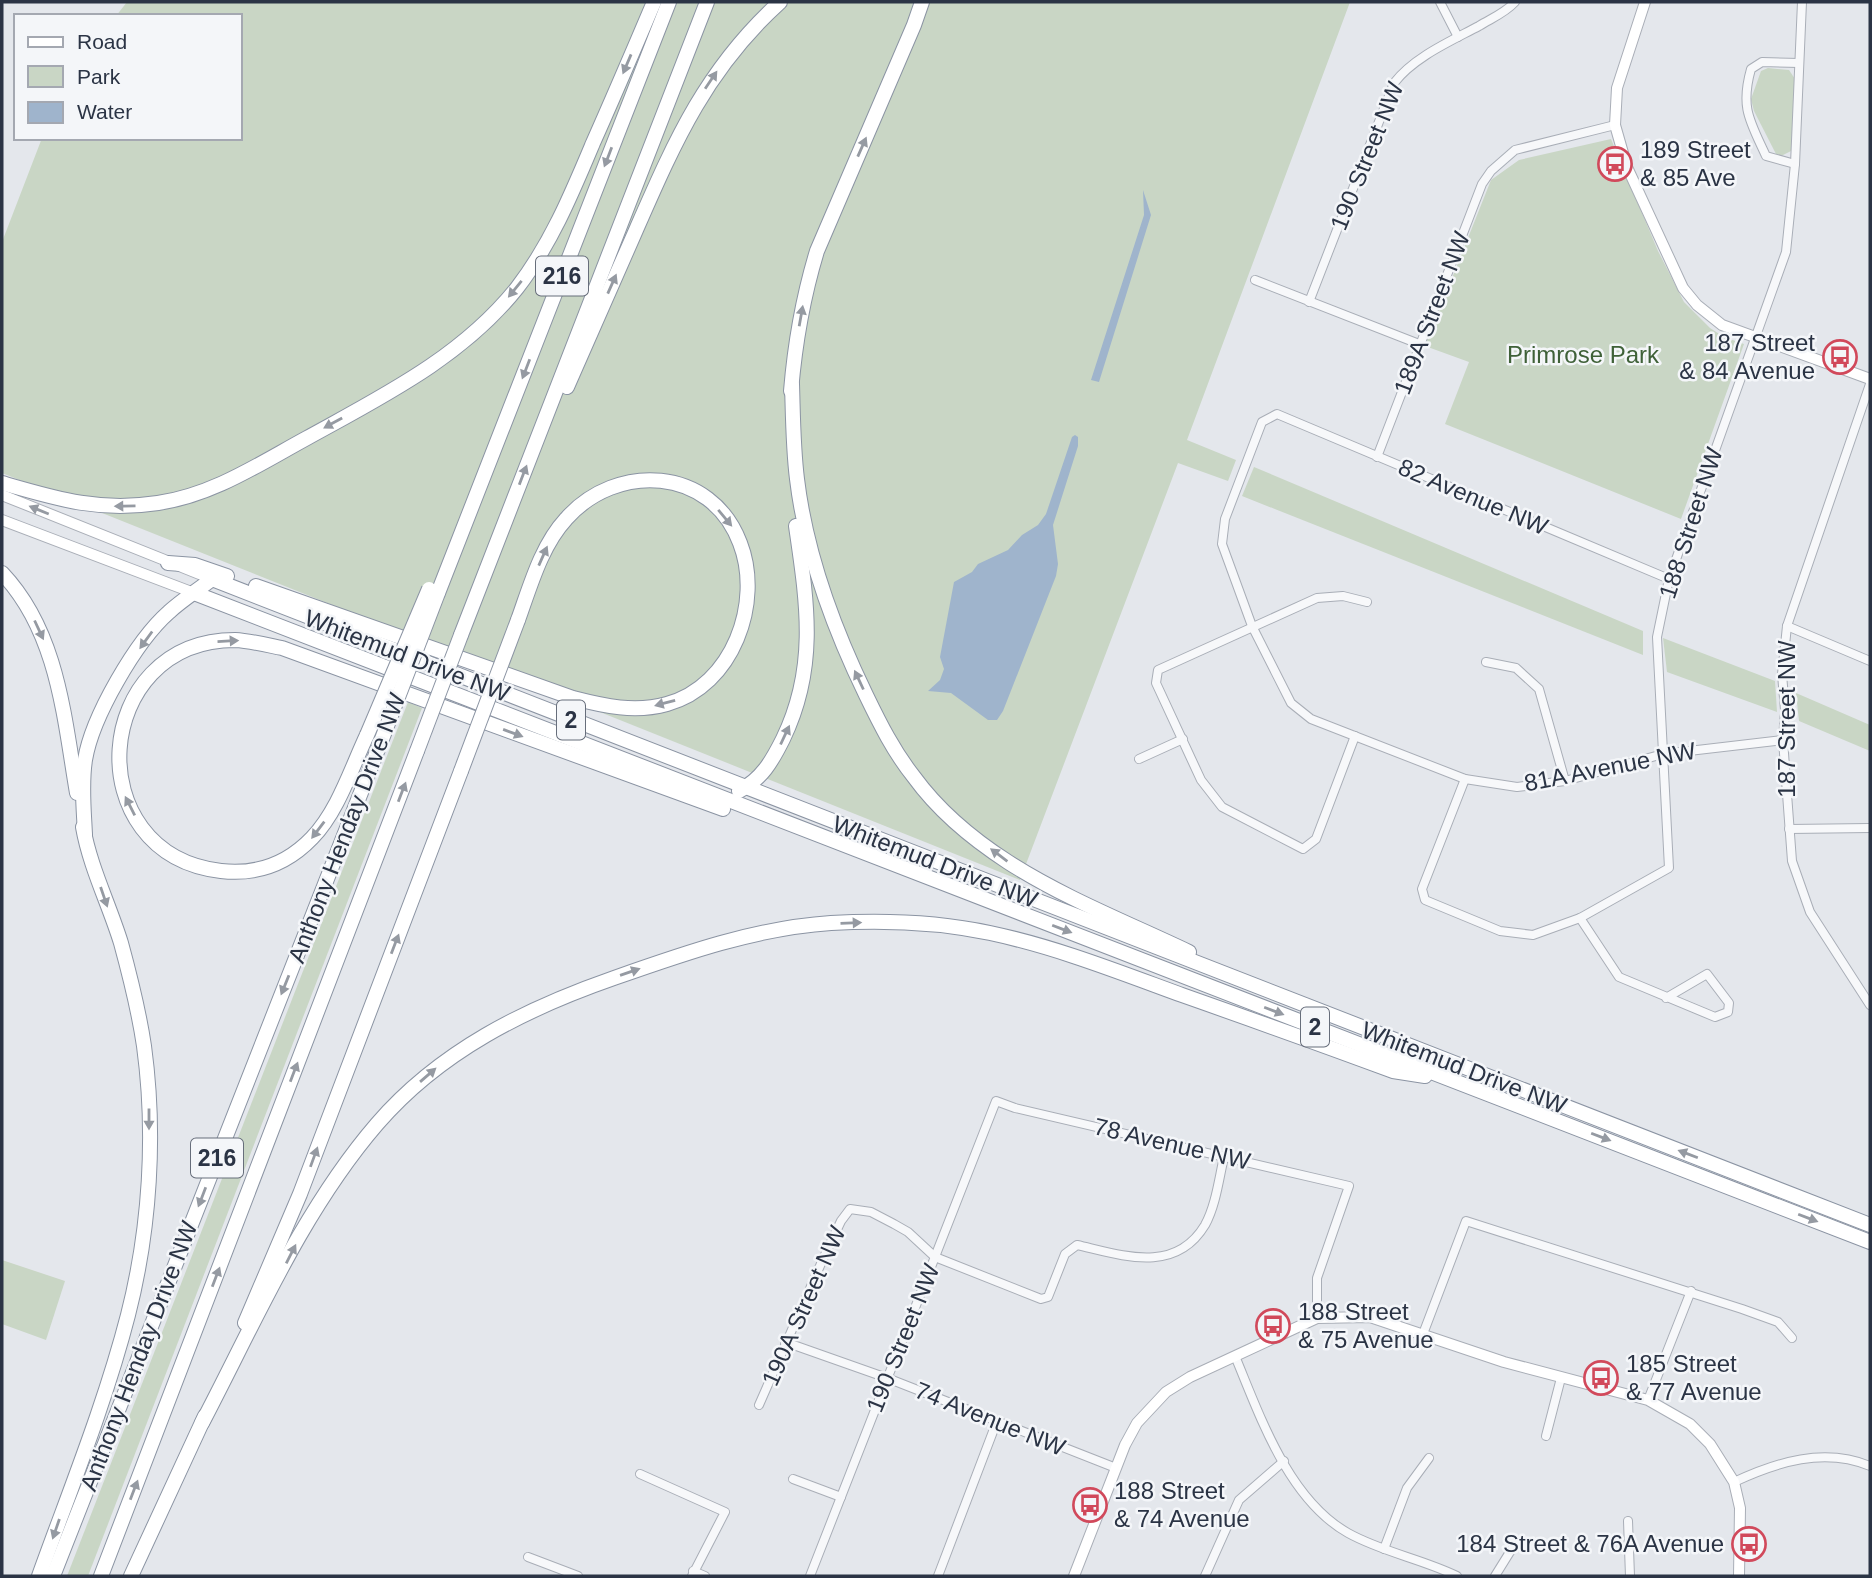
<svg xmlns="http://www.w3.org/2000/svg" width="1872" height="1578" font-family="Helvetica,sans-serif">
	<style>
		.green { fill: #c9d6c5 }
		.water { fill: #9fb4cc }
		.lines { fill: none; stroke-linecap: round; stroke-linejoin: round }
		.street-casing { stroke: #a9aeb7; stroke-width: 10 }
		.secondary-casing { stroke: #a9aeb7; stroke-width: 12 }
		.highway-casing { stroke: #8b94a3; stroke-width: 16 }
		.street { stroke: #f7f8fa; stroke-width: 8 }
		.secondary { stroke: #fff; stroke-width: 10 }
		.highway { stroke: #fff; stroke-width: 14 }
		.highway-bridge-casing { stroke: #8b94a3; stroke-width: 16; stroke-linecap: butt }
		.highway-bridge { stroke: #fff; stroke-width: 14 }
		.oneway { fill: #959aa2 }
		.labels { text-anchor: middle; stroke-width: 5; stroke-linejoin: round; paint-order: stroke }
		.shield { fill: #f4f6f9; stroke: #676e7b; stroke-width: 2 }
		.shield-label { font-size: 23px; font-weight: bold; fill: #2b3445 }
		.poi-label { font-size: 24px; fill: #2b3445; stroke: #f4f6f9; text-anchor: start }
		.street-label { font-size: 24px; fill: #2b3445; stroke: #f4f6f9 }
		.park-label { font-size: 24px; fill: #3f6138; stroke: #f4f6f9 }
	</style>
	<rect width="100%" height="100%" fill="#e4e7ec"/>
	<g class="green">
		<polygon points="127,2 1350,2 1187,440 1236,460 1228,481 1178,463 1020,880 2,473 2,242 42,138 240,138 240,16 116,16"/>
		<polygon points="1768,68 1789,70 1795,79 1791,151 1781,156 1776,154 1754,111 1751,99 1761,71"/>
		<polygon points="1611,139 1658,251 1684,302 1710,328 1724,337 1744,344 1681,519 1445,424 1469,362 1425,346 1491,180 1519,160"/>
		<polygon points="1254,467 1643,631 1643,655 1242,496"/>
		<polygon points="1663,638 1775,681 1777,712 1667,672"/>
		<polygon points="1796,693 1870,725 1870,751 1799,721"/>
		<polygon points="408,702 422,708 88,1576 67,1576"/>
		<polygon points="2,1260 65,1281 46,1340 2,1324"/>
	</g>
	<g class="water">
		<polygon points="1143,190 1151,215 1099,382 1091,380 1144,215"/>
		<polygon points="1075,435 1078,437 1078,446 1053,525 1058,564 1056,576 1003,711 997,720 988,720 951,693 928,691 940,680 944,669 940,657 954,582 972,572 978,564 1008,550 1022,535 1038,525 1046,514 1072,437"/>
	</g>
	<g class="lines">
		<g class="street-casing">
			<g id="street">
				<polyline points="1440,2 1458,37"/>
				<path d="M1795,164l-29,-8c-16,-35 -26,-48 -15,-87l11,-7 37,1"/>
				<polyline points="1255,280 1419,344"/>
				<path d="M1309,302l85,-219c20,-26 57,-42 85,-57 13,-8 26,-13 36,-24"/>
				<polyline points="1870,384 1787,626 1782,674 1785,710 1783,740 1792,861 1810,912 1870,1005"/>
				<polyline points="1377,457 1482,184 1491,171 1515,150 1615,125"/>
				<polyline points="1669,579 1277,414 1262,422 1225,519 1222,544 1252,626 1291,703 1311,719 1465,779 1517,787 1565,781 1663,754 1783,740"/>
				<polyline points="1787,626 1870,661"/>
				<polyline points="1486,662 1516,668 1539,689 1565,781"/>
				<polyline points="1355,736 1316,839 1303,849 1222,807 1201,780 1156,683 1158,670 1317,598 1343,596 1367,602"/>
				<polyline points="1139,759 1183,739"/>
				<polyline points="1465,779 1422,889 1425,900 1500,931 1533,935 1580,918 1669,868 1657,637 1669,579 1786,252 1795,164 1802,2"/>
				<polyline points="1789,829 1870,828"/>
				<polyline points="1580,918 1619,977 1715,1017 1728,1012 1729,1003 1707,974 1666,998"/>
				<polyline points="1423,1334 1466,1221 1742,1309 1778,1322 1792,1338"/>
				<polyline points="785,1342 887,1378 1116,1468"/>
				<path d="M1235,1356c25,60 53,143 113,177 34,19 74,26 109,43"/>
				<polyline points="1648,1400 1691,1291"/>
				<path d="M759,1405l64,-146 18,-38 9,-12 21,3 23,12 14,8 27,25 106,42 7,-2 17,-43 12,-9c44,10 98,30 128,-20 11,-20 14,-47 19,-68"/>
				<polyline points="1546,1436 1561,1378"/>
				<polyline points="640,1474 725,1512 692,1576"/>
				<polyline points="793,1479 841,1497"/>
				<path d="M1734,1482c43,-20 90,-35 136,-16"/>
				<polyline points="1628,1521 1630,1576"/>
				<polyline points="1384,1549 1407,1488 1429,1458"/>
				<polyline points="528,1557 578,1576"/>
				<polyline points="693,1571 705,1576"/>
				<polyline points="810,1576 996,1101 1015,1108 1349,1186 1317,1278 1317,1318"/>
				<polyline points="938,1576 997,1421"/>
				<polyline points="1205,1576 1239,1500 1284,1461"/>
				<polyline points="1495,1576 1513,1547"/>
			</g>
		</g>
		<g class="secondary-casing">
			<g id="secondary">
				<polyline points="1645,2 1617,88 1615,125 1627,167 1683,288 1697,305 1722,325 1870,379"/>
				<polyline points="2,495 212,579"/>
				<polyline points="2,520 194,593"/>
				<polyline points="1074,1576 1125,1445 1137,1423 1166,1392 1190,1377 1317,1318 1370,1317 1504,1362 1648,1400 1690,1424 1710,1444 1734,1482 1740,1508 1739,1576"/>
			</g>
		</g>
		<g class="highway-casing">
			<g id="highway">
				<path d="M792,384c1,31 1,63 5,95 9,75 36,148 69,216 14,29 28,57 48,82 24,33 60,63 94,85 56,36 120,61 181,90"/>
				<path d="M567,387c23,-52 46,-104 69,-157 39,-89 70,-161 144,-228"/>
				<path d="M791,391c4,-48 12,-94 26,-140l97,-226 8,-23"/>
				<path d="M2,483c55,16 97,29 156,20 55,-8 101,-39 149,-65 76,-42 155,-81 210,-150 34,-44 55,-95 76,-145 21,-47 41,-94 61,-141"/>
				<polyline points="168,563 195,565 227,576"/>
				<path d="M2,573c56,59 62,144 75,220"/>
				<path d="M256,586l317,112c31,8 62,15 94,6 66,-18 96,-102 73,-161 -29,-77 -124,-81 -174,-24 -25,27 -36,68 -48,101"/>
				<polyline points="194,593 1870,1242"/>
				<polyline points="438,593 669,2"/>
				<polyline points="461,635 707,2"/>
				<path d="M367,735c-16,34 -29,76 -55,103 -25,26 -56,37 -91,33 -145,-17 -130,-231 14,-231 16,1 32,5 47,8l441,161"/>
				<path d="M739,791c23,-12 33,-30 44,-52 35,-72 24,-137 13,-213"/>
				<path d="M85,835c-1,-24 -4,-50 0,-75 7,-43 51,-119 84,-148 13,-12 29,-22 43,-33l1658,646"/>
				<polyline points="245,1323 300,1194 461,771"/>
				<path d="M202,1423c53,-101 100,-212 175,-299 63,-73 148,-115 237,-146 71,-25 142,-50 217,-55 52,-3 107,-1 159,10 66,14 129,39 192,62 71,25 141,50 211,76l32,5"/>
				<path d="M39,1576c31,-86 66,-172 89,-261 22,-86 28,-181 16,-269 -5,-34 -14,-70 -23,-103 -12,-39 -31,-76 -38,-116"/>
				<polyline points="53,1576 382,739"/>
				<polyline points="101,1576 417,751"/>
				<polyline points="131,1576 205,1416"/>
			</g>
		</g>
		<use href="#street" class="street"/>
		<use href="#secondary" class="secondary"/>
		<use href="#highway" class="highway"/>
		<g class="highway-bridge-casing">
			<g id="highway-bridge">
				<polyline points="367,735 429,589"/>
				<polyline points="382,739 438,593"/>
				<polyline points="417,751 461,635"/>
				<polyline points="461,771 518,620"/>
			</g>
		</g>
		<use href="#highway-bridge" class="highway-bridge"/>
	</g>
	<defs><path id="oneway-solid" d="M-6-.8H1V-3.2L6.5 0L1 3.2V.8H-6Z" transform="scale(1.75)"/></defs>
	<g class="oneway">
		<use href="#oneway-solid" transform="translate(627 64) rotate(113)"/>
		<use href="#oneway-solid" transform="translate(711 80) rotate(-56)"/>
		<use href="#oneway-solid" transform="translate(862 147) rotate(-66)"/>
		<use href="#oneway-solid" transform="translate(608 157) rotate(111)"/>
		<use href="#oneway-solid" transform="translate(612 284) rotate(-66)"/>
		<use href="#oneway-solid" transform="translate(515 289) rotate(129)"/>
		<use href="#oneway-solid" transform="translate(801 316) rotate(-80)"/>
		<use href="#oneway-solid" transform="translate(526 369) rotate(111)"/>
		<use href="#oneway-solid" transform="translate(333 423) rotate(151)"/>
		<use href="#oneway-solid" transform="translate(523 475) rotate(-69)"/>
		<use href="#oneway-solid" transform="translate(125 506) rotate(179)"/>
		<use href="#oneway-solid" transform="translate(39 510) rotate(-158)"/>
		<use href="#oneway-solid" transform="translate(725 518) rotate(50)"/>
		<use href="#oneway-solid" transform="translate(543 556) rotate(-66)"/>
		<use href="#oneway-solid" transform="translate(39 630) rotate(65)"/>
		<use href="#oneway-solid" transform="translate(146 640) rotate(126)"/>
		<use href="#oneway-solid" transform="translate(228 641) rotate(-3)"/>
		<use href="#oneway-solid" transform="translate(859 680) rotate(-115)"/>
		<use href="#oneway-solid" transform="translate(665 703) rotate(165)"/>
		<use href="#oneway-solid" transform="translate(513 733) rotate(20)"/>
		<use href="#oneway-solid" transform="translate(785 735) rotate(-65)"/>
		<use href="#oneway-solid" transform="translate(402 792) rotate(-69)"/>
		<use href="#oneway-solid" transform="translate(130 806) rotate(-117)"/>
		<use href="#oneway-solid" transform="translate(318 830) rotate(127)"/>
		<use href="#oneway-solid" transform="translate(999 855) rotate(-143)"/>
		<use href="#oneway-solid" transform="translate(104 897) rotate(71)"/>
		<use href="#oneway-solid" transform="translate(851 923) rotate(-2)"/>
		<use href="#oneway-solid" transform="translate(1062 929) rotate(21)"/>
		<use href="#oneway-solid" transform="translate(395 944) rotate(-69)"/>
		<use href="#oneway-solid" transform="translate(630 972) rotate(-19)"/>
		<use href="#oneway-solid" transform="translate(285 985) rotate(112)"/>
		<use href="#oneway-solid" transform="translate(1274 1011) rotate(21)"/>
		<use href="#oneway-solid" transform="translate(294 1072) rotate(-69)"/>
		<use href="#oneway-solid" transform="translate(428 1075) rotate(-41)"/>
		<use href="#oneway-solid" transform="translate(149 1119) rotate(90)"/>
		<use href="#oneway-solid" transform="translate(1601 1137) rotate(21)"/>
		<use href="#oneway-solid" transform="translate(1688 1154) rotate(-159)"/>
		<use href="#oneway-solid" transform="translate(314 1157) rotate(-70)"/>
		<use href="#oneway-solid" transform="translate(202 1197) rotate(111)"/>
		<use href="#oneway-solid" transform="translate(1808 1218) rotate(21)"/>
		<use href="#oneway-solid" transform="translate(291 1254) rotate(-63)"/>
		<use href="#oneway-solid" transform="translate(216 1277) rotate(-69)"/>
		<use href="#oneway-solid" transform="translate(134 1490) rotate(-69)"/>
		<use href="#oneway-solid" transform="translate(56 1529) rotate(109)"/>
	</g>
	<defs>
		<g id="bus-ring" transform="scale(1.75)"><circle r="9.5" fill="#f4f6f9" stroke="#d1495b" stroke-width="1.5"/><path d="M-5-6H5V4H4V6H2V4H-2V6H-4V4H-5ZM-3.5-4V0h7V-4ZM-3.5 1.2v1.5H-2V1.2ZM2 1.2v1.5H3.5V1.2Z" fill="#d1495b"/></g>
	</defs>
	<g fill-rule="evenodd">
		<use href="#bus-ring" x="1615" y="164"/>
		<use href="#bus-ring" x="1840" y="357"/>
		<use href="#bus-ring" x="1273" y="1326"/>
		<use href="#bus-ring" x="1601" y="1378"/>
		<use href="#bus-ring" x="1090" y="1505"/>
		<use href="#bus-ring" x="1749" y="1544"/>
	</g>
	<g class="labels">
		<g class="shield">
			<rect x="536" y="256.5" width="52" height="39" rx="5"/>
			<rect x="557" y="700.5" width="28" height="39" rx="5"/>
			<rect x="1301" y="1007.5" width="28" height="39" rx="5"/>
			<rect x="191" y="1138.5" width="52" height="39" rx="5"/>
		</g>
		<g class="shield-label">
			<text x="562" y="284">216</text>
			<text x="571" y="728">2</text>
			<text x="1315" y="1035">2</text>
			<text x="217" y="1166">216</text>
		</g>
		<g class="poi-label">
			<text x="1640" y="158">189 Street<tspan x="1640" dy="28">&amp; 85 Ave</tspan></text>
			<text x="1815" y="351" text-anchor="end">187 Street<tspan x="1815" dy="28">&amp; 84 Avenue</tspan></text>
			<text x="1298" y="1320">188 Street<tspan x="1298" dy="28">&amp; 75 Avenue</tspan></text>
			<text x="1626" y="1372">185 Street<tspan x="1626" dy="28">&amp; 77 Avenue</tspan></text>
			<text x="1114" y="1499">188 Street<tspan x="1114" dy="28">&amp; 74 Avenue</tspan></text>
			<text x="1724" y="1552" text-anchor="end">184 Street &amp; 76A Avenue</text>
		</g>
		<g class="street-label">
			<text transform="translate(1367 156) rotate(-68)" y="8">190 Street NW</text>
			<text transform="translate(1432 313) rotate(-69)" y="8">189A Street NW</text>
			<text transform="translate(1473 497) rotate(23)" y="8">82 Avenue NW</text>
			<text transform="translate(1691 523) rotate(-72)" y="8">188 Street NW</text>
			<text transform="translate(407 656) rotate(21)" y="8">Whitemud Drive NW</text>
			<text transform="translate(1787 719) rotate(-90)" y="8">187 Street NW</text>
			<text transform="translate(1610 767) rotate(-11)" y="8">81A Avenue NW</text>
			<text transform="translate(347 828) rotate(-69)" y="8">Anthony Henday Drive NW</text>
			<text transform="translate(935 862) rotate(21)" y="8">Whitemud Drive NW</text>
			<text transform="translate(1464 1068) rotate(21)" y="8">Whitemud Drive NW</text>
			<text transform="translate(1172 1144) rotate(13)" y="8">78 Avenue NW</text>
			<text transform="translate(804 1306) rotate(-66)" y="8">190A Street NW</text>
			<text transform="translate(903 1338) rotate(-68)" y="8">190 Street NW</text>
			<text transform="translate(139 1356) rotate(-69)" y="8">Anthony Henday Drive NW</text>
			<text transform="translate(990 1419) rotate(22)" y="8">74 Avenue NW</text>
		</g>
		<g class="park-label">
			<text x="1583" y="363">Primrose Park</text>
		</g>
	</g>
	<rect width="1872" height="1578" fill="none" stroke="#2b3445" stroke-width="7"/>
	<rect x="14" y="14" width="228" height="126" fill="#f4f6f9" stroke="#a4a8b1" stroke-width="2"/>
	<rect x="28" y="37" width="35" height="10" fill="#ffffff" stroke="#a4a8b1" stroke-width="2"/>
	<text x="77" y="49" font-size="21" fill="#2b3445">Road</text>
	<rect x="28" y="66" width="35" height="21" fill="#c9d6c5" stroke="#a4a8b1" stroke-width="2"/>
	<text x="77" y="84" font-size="21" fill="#2b3445">Park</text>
	<rect x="28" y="102" width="35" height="21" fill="#9fb4cc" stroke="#a4a8b1" stroke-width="2"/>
	<text x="77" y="119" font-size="21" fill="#2b3445">Water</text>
</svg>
